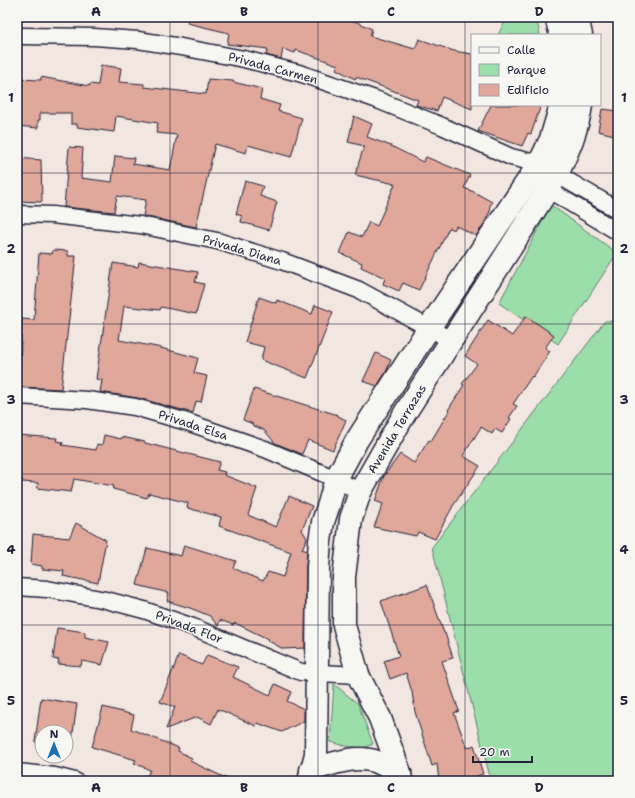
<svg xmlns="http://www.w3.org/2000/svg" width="635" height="798" font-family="'Shantell Sans',sans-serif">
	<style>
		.green { fill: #9bdea9; stroke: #5e8072 }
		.building { fill: #e0a79b; stroke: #22223b }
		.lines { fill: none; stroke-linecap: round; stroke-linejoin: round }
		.street-casing { stroke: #22223b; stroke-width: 19 }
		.secondary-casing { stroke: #22223b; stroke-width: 25 }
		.street { stroke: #f6f6f2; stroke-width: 16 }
		.secondary { stroke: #f6f6f2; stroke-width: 22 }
		.grid { fill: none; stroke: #22223b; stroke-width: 1; stroke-opacity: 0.55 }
		.labels { text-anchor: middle; stroke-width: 3; stroke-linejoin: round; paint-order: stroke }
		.street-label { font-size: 12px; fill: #22223b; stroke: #f6f6f2 }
		.neatline { fill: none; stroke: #22223b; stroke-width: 1.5 }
		.grid-label { font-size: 13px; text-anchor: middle; font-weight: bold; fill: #22223b }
	</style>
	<rect width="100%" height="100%" fill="#f2e6e1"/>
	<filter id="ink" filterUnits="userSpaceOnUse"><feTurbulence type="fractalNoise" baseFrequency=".025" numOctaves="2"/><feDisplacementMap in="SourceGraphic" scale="8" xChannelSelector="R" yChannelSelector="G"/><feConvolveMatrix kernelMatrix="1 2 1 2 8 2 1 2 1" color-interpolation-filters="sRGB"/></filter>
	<g filter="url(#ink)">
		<g class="green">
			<polygon points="507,17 536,17 540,35 498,35"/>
			<polygon points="551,205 617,253 558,344 499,303"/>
			<polygon points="605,321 618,321 618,781 491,781 432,547"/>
			<polygon points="334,684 358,704 373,744 363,748 346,746 330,742"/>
		</g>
		<g class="building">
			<polygon points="188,17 341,17 357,22 372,29 370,36 415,49 419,39 454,51 472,54 472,109 442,97 437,111 416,105 418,100 356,77 355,79 336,69 338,65 296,50 295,53 283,49 281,59 266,55 268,49 227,44 229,33 187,23"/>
			<polygon points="101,65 121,68 119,82 144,84 144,87 206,94 208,79 233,81 233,82 262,89 260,99 280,105 278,111 302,118 291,157 248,145 246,153 215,144 196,227 143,216 146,200 117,196 114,212 64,207 69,147 83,148 81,178 112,182 115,156 134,158 133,164 170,170 177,135 156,133 158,123 116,116 114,132 77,127 77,124 71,124 71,113 40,113 40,120 38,120 38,128 17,126 17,79 41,80 41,77 89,86 90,84 98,85"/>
			<polygon points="491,105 541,105 531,134 528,133 522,146 478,131"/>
			<polygon points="602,109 618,111 618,136 598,131"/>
			<polygon points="354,116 372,124 367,137 391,146 423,162 426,157 470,175 464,188 474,192 492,202 489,208 491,209 484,224 476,236 456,226 454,230 449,228 419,290 403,283 399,291 383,284 385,278 361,267 362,263 340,253 349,232 362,237 369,222 377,226 395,184 355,175 364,146 348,142"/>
			<polygon points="17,158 41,160 42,202 17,201"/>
			<polygon points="245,181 263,186 260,196 277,202 269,230 241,222 242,216 236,214"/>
			<polygon points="53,250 68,251 68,256 76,256 61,389 19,387 22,319 34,320 39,253 52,254"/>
			<polygon points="139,262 198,272 195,282 204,284 196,314 161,307 160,310 124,306 119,340 157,347 198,358 194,373 207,376 201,402 196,401 193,413 138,398 100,392 102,380 96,379 113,263 138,267"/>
			<polygon points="259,297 276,303 277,300 312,314 315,305 333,312 307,378 261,360 264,347 245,342"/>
			<polygon points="526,316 554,335 545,348 550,351 533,377 532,376 513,404 517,406 509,418 511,419 502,433 495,429 492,434 481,427 463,456 480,466 453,506 435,539 418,532 416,536 374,527 383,504 375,501 384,476 400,454 414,463 429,440 431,441 449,411 448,410 464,385 462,384 477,364 465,356 488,320 512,336"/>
			<polygon points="376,353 391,360 386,372 377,386 363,381"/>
			<polygon points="254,389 338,415 338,416 346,420 333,450 308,440 302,454 275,443 264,430 252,425 253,424 243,420"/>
			<polygon points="17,435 57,438 56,441 63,442 62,445 96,450 97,444 102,445 104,435 121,439 122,437 145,442 145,443 220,462 217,470 225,472 224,475 257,488 248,515 276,527 289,496 312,506 302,530 307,538 302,549 307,551 306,567 305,648 283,649 267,640 268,639 235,623 233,625 220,620 218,626 210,616 190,608 167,601 169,593 137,585 147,548 181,556 184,545 236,561 233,568 263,581 268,572 283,577 291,552 219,526 221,517 187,508 188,503 149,493 147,498 113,489 114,486 74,479 71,492 37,488 38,483 22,482 22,479 17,479"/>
			<polygon points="76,523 106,540 98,583 63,576 64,571 42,569 42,566 31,564 33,534 69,538"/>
			<polygon points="427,585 444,633 445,633 453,658 442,661 459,711 454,713 467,748 474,745 483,774 477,776 478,781 439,781 437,764 432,766 415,712 412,692 406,673 390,679 384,661 399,656 381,601"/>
			<polygon points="57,628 85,632 85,637 109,642 102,665 82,661 81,666 58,664 59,660 53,659"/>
			<polygon points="179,655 202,665 207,655 238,667 233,677 270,695 275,684 292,692 287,701 304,709 304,721 282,732 257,723 256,726 218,709 211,724 197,717 166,729 175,707 160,702"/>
			<polygon points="41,698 77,704 71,748 66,747 66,732 42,732 42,743 35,742"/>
			<polygon points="103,707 134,715 131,729 179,748 178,751 192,758 190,761 232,781 145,781 150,770 134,763 136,760 92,747"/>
		</g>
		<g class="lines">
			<g class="street-casing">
				<g id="street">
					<polyline points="22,36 94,37 138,40 181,47 244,59 299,73 375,99 442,126 511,157 539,164 618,210"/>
					<polyline points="539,184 618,232"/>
					<polyline points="17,214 52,215 140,225 217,241 282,261 359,290 451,340"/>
					<polyline points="17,396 87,400 135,407 187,422 265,449 336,479 360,492"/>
					<polyline points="17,587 47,589 106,600 144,610 193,627 301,672 358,675"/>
					<polyline points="17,772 55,776 75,781"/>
				</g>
			</g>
			<g class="secondary-casing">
				<g id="secondary">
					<polyline points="556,17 561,35"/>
					<polyline points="577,17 581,35"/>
					<path d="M311,770c21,-6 45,-16 66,-8 8,3 16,8 23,11"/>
					<polyline points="309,781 316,754 318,567 320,541 323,522 329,504 336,479 357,440 429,328 539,164 551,139 561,105"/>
					<path d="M401,781l-1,-8 -20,-55 -22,-43 -14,-50v-48l7,-58 9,-27 45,-79 152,-238c10,-22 21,-46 24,-70"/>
				</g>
			</g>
			<use href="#street" class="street"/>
			<use href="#secondary" class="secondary"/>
		</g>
	</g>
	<path class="grid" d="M170,17v764M318,17v764M465,17v764M17,173h601M17,324h601M17,474h601M17,625h601"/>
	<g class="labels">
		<g class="street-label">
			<text transform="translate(273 68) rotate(15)" y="4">Privada Carmen</text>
			<text transform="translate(242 250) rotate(16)" y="4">Privada Diana</text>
			<text transform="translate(193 425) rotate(18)" y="4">Privada Elsa</text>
			<text transform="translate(397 429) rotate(-59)" y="4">Avenida Terrazas</text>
			<text transform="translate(189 627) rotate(21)" y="4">Privada Flor</text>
		</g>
	</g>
	<rect width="635" height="798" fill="none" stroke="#f6f6f2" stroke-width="44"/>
	<rect x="471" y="34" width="130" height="72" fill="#f6f6f2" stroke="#a1a1a9"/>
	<rect x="479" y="47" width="20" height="6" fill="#f6f6f2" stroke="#a1a1a9"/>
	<text x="507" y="54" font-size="12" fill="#22223b">Calle</text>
	<rect x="479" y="64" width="20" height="12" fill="#9bdea9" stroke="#a1a1a9"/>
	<text x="507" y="74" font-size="12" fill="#22223b">Parque</text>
	<rect x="479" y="84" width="20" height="12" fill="#e0a79b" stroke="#a1a1a9"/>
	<text x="507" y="94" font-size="12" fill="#22223b">Edificio</text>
	<g transform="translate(54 744)"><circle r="19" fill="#f6f6f2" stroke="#a1a1a9"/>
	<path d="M0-3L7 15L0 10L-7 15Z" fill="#1f6fb2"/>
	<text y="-6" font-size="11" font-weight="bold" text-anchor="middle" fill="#22223b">N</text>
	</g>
	<path d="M473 756v6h59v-6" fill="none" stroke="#22223b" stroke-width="2"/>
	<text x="479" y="756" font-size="12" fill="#22223b" stroke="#f6f6f2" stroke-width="3" paint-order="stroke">20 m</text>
	<rect x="22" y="22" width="591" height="754" class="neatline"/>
	<g class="grid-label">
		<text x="96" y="16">A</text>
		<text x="244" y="16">B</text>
		<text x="391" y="16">C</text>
		<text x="539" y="16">D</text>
		<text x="11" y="102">1</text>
		<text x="624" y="102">1</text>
		<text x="11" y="253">2</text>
		<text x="624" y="253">2</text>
		<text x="11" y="404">3</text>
		<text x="624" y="404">3</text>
		<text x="11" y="554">4</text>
		<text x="624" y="554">4</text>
		<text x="11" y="705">5</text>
		<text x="624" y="705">5</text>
		<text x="96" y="792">A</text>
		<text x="244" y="792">B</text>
		<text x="391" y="792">C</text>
		<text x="539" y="792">D</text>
	</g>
</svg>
